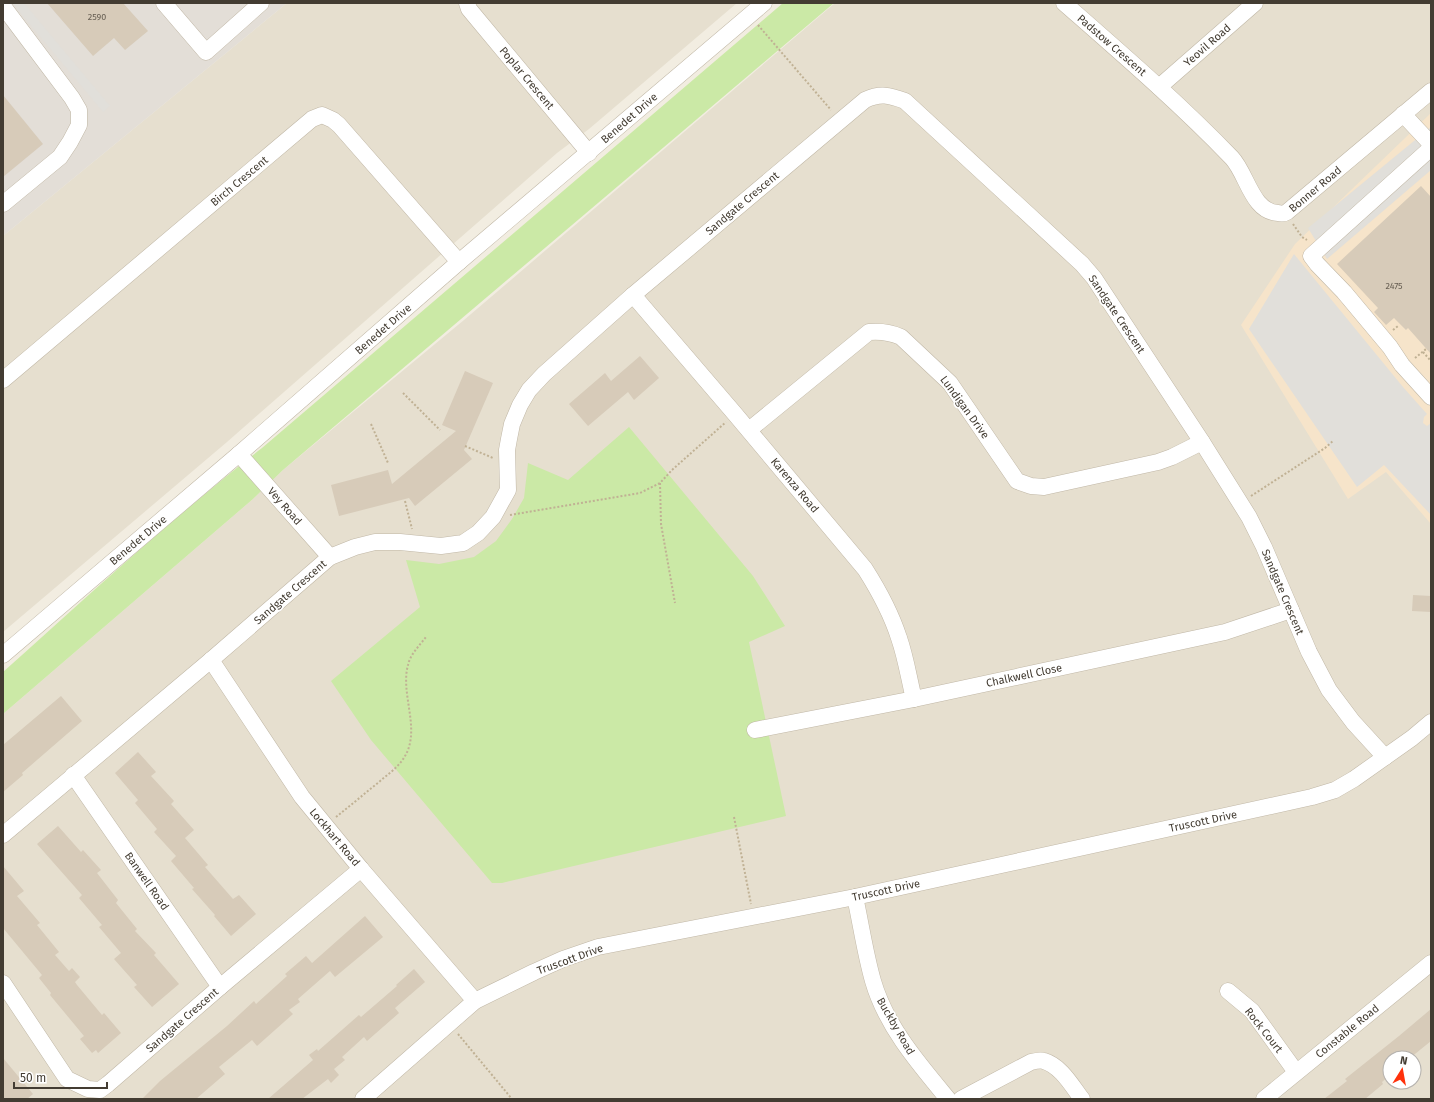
<svg xmlns="http://www.w3.org/2000/svg" width="1434" height="1102" font-family="'Fira Sans',sans-serif">
	<style>
		.residential { fill: #e6dfcf; fill-rule: evenodd }
		.commercial { fill: #f6e4ca }
		.industrial { fill: #e3ded7 }
		.green { fill: #cbe9a6 }
		.parking { fill: #e1dfda }
		.building { fill: #d7cbb9 }
		.lines { fill: none; stroke-linecap: round; stroke-linejoin: round }
		.minor-casing { stroke: #c0b7a6; stroke-width: 17 }
		.path { stroke: #c0b194; stroke-width: 2; stroke-dasharray: 2 2; stroke-linecap: butt }
		.minor { stroke: #fff; stroke-width: 16 }
		.labels { text-anchor: middle; stroke-width: 3.5; stroke-linejoin: round; paint-order: stroke }
		.number-label { font-size: 9px; fill: #686054 }
		.street-label { font-size: 11px; fill: #433c32; stroke: #fff }
	</style>
	<rect width="100%" height="100%" fill="#f2ede1"/>
	<g class="residential">
		<polygon points="287,3 737,3 589,129 557,153 227,442 3,632 3,236"/>
		<path d="M835,3h596v1096h-1428v-385l250,-215 30,-29 181,-150zM1390,1058h24v24h-24z"/>
	</g>
	<polygon class="commercial" points="1431,113 1431,524 1386,472 1348,499 1241,325 1295,244"/>
	<polygon class="industrial" points="3,3 287,3 3,236"/>
	<g class="green">
		<path d="M783,3h51l-551,467 -30,29 -250,215v-42c85,-76 169,-154 259,-224z"/>
		<polygon points="629,427 753,576 785,626 749,642 786,816 502,883 492,883 371,740 331,681 420,607 406,560 439,564 474,557 496,541 512,519 524,498 528,463 568,480"/>
	</g>
	<g class="parking">
		<polygon points="12,3 24,3 110,106 103,112"/>
		<polygon points="1431,127 1431,170 1327,259 1308,228"/>
		<polygon points="1294,254 1403,387 1427,414 1424,417 1423,423 1427,426 1431,423 1431,515 1384,465 1357,487 1249,329"/>
	</g>
	<g class="building">
		<polygon points="47,3 123,3 148,31 125,50 114,38 93,56"/>
		<polygon points="3,95 43,144 3,177"/>
		<polygon points="1421,186 1431,197 1431,354 1408,328 1406,330 1394,318 1386,325 1374,312 1378,308 1337,264"/>
		<polygon points="640,356 659,378 634,400 628,392 588,426 569,404 605,373 611,381"/>
		<polygon points="465,371 493,383 464,450 472,459 415,506 409,498 339,516 331,485 388,470 392,484 456,431 442,425"/>
		<polygon points="1413,595 1431,596 1431,612 1412,611"/>
		<polygon points="61,696 82,721 22,773 23,775 3,792 3,745"/>
		<polygon points="138,752 156,772 151,776 174,801 171,804 194,830 185,838 208,865 205,867 233,899 239,895 256,914 231,936 214,916 215,915 192,889 194,888 171,861 176,856 154,832 157,829 135,803 138,800 115,773"/>
		<polygon points="58,826 81,852 83,850 101,870 97,873 118,900 116,903 137,929 135,931 156,953 154,955 179,984 152,1007 134,987 137,985 114,959 121,953 99,927 102,925 79,898 82,895 37,844"/>
		<polygon points="3,866 24,891 17,896 40,923 37,925 59,952 55,955 69,971 72,968 80,977 75,982 77,985 102,1015 104,1013 121,1033 98,1053 96,1050 92,1053 80,1039 84,1036 50,995 51,993 39,978 42,975 3,928"/>
		<polygon points="365,916 383,937 335,977 330,971 298,999 300,1002 289,1010 293,1014 257,1046 252,1040 219,1067 225,1074 196,1099 142,1099 160,1081 227,1026 254,1001 256,1004 287,976 285,974 306,956 312,963"/>
		<polygon points="414,969 425,982 395,1008 399,1013 367,1041 364,1037 342,1057 345,1060 334,1069 339,1075 331,1083 328,1079 302,1099 268,1099 313,1060 309,1055 317,1049 318,1051 359,1015 361,1017 397,986 396,985"/>
		<polygon points="1431,1009 1431,1041 1410,1058 1390,1058 1390,1075 1382,1082 1383,1084 1365,1099 1324,1099 1347,1081 1345,1079 1399,1036"/>
		<polygon points="3,1058 33,1094 27,1099 3,1099"/>
	</g>
	<g class="lines">
		<g class="minor-casing">
			<g id="minor">
				<polyline points="164,3 206,52 261,3"/>
				<polyline points="467,3 469,9 589,153"/>
				<path d="M1064,3c57,50 115,100 168,155 15,16 20,54 46,55 4,1 6,1 9,-1l144,-121"/>
				<polyline points="3,6 72,98 79,110 79,125 70,142 60,157 3,204"/>
				<polyline points="1159,87 1255,3"/>
				<polyline points="1403,114 1431,144"/>
				<polyline points="1431,148 1311,256 1317,264 1344,292 1390,347 1402,365 1431,397"/>
				<path d="M633,295l102,119 130,155c14,22 26,44 34,69 7,20 10,41 15,61"/>
				<polyline points="3,380 312,119 322,115 333,120 339,125 459,262"/>
				<path d="M749,430l120,-98c12,-1 21,0 32,5l49,46 67,98 14,5 13,1 114,-25 14,-5 30,-15"/>
				<polyline points="239,454 330,557"/>
				<polyline points="3,655 239,454 459,262 764,3"/>
				<polyline points="211,660 302,797 361,869 475,1001"/>
				<polyline points="755,730 914,699 1225,632 1291,610"/>
				<polyline points="73,775 220,987"/>
				<path d="M3,835l208,-175 119,-103 25,-10 20,-5h25l41,4 22,-3 15,-10 15,-16 15,-27 -1,-40 2,-11 3,-15 8,-19 9,-15 15,-16 89,-79 232,-195c15,-7 24,-5 40,1l177,163 12,14 108,164 47,75 15,30 45,105 20,38 24,32 32,35"/>
				<path d="M855,897c6,27 10,56 18,84 13,45 45,82 75,118"/>
				<polyline points="3,983 67,1079 88,1089 100,1090 108,1084 220,987 361,869"/>
				<polyline points="1228,991 1252,1011 1296,1072"/>
				<polyline points="363,1099 475,1001 534,972 563,959 598,947 855,897 1312,797 1335,790 1354,779 1412,738 1431,722"/>
				<path d="M961,1099l70,-37c4,-1 9,-2 13,-1 17,5 28,25 38,38"/>
				<polyline points="1264,1099 1431,963"/>
			</g>
		</g>
		<g class="path">
			<polyline points="758,25 831,110"/>
			<polyline points="1293,224 1302,237 1307,240"/>
			<polyline points="1393,330 1398,326"/>
			<polyline points="1423,352 1431,361"/>
			<polyline points="1415,358 1426,349"/>
			<polyline points="403,393 440,430"/>
			<polyline points="371,424 388,463"/>
			<polyline points="465,446 493,458"/>
			<polyline points="660,483 661,524 675,603"/>
			<polyline points="1251,496 1325,448 1333,441"/>
			<polyline points="405,501 412,529"/>
			<polyline points="510,515 640,493 660,483 672,470 726,422"/>
			<path d="M336,817c14,-11 28,-23 43,-35 9,-8 20,-15 26,-26 16,-27 -5,-62 3,-91 2,-10 11,-19 18,-28"/>
			<polyline points="734,817 751,904"/>
			<polyline points="458,1034 512,1099"/>
		</g>
		<use href="#minor" class="minor"/>
	</g>
	<g class="labels">
		<g class="number-label">
			<text x="97" y="20">2590</text>
			<text x="1394" y="289">2475</text>
		</g>
		<g class="street-label">
			<text transform="translate(1112 45) rotate(41)" y="4">Padstow Crescent</text>
			<text transform="translate(1207 45) rotate(-41)" y="4">Yeovil Road</text>
			<text transform="translate(527 78) rotate(50)" y="4">Poplar Crescent</text>
			<text transform="translate(629 118) rotate(-41)" y="4">Benedet Drive</text>
			<text transform="translate(239 181) rotate(-40)" y="4">Birch Crescent</text>
			<text transform="translate(1315 189) rotate(-40)" y="4">Bonner Road</text>
			<text transform="translate(742 203) rotate(-40)" y="4">Sandgate Crescent</text>
			<text transform="translate(1117 314) rotate(56)" y="4">Sandgate Crescent</text>
			<text transform="translate(383 329) rotate(-41)" y="4">Benedet Drive</text>
			<text transform="translate(965 407) rotate(54)" y="4">Lundigan Drive</text>
			<text transform="translate(795 485) rotate(50)" y="4">Karenza Road</text>
			<text transform="translate(285 506) rotate(49)" y="4">Vey Road</text>
			<text transform="translate(138 540) rotate(-40)" y="4">Benedet Drive</text>
			<text transform="translate(290 592) rotate(-41)" y="4">Sandgate Crescent</text>
			<text transform="translate(1283 592) rotate(67)" y="4">Sandgate Crescent</text>
			<text transform="translate(1024 675) rotate(-12)" y="4">Chalkwell Close</text>
			<text transform="translate(1203 821) rotate(-12)" y="4">Truscott Drive</text>
			<text transform="translate(335 837) rotate(50)" y="4">Lockhart Road</text>
			<text transform="translate(147 881) rotate(55)" y="4">Banwell Road</text>
			<text transform="translate(886 890) rotate(-12)" y="4">Truscott Drive</text>
			<text transform="translate(570 959) rotate(-20)" y="4">Truscott Drive</text>
			<text transform="translate(182 1020) rotate(-41)" y="4">Sandgate Crescent</text>
			<text transform="translate(896 1026) rotate(60)" y="4">Buckby Road</text>
			<text transform="translate(1264 1030) rotate(52)" y="4">Rock Court</text>
			<text transform="translate(1347 1031) rotate(-39)" y="4">Constable Road</text>
		</g>
	</g>
	<rect width="1434" height="1102" fill="none" stroke="#433c32" stroke-width="8"/>
	<g transform="translate(1402 1070) rotate(11)"><circle r="19" fill="#ffffff" stroke="#b4b1ad"/>
	<path d="M0-3L7 15L0 10L-7 15Z" fill="#ff310b"/>
	<text y="-6" font-size="11" font-weight="bold" text-anchor="middle" fill="#433c32">N</text>
	</g>
	<path d="M14 1082v6h93v-6" fill="none" stroke="#433c32" stroke-width="2"/>
	<text x="20" y="1082" font-size="12" fill="#433c32" stroke="#ffffff" stroke-width="3" paint-order="stroke">50 m</text>
</svg>
